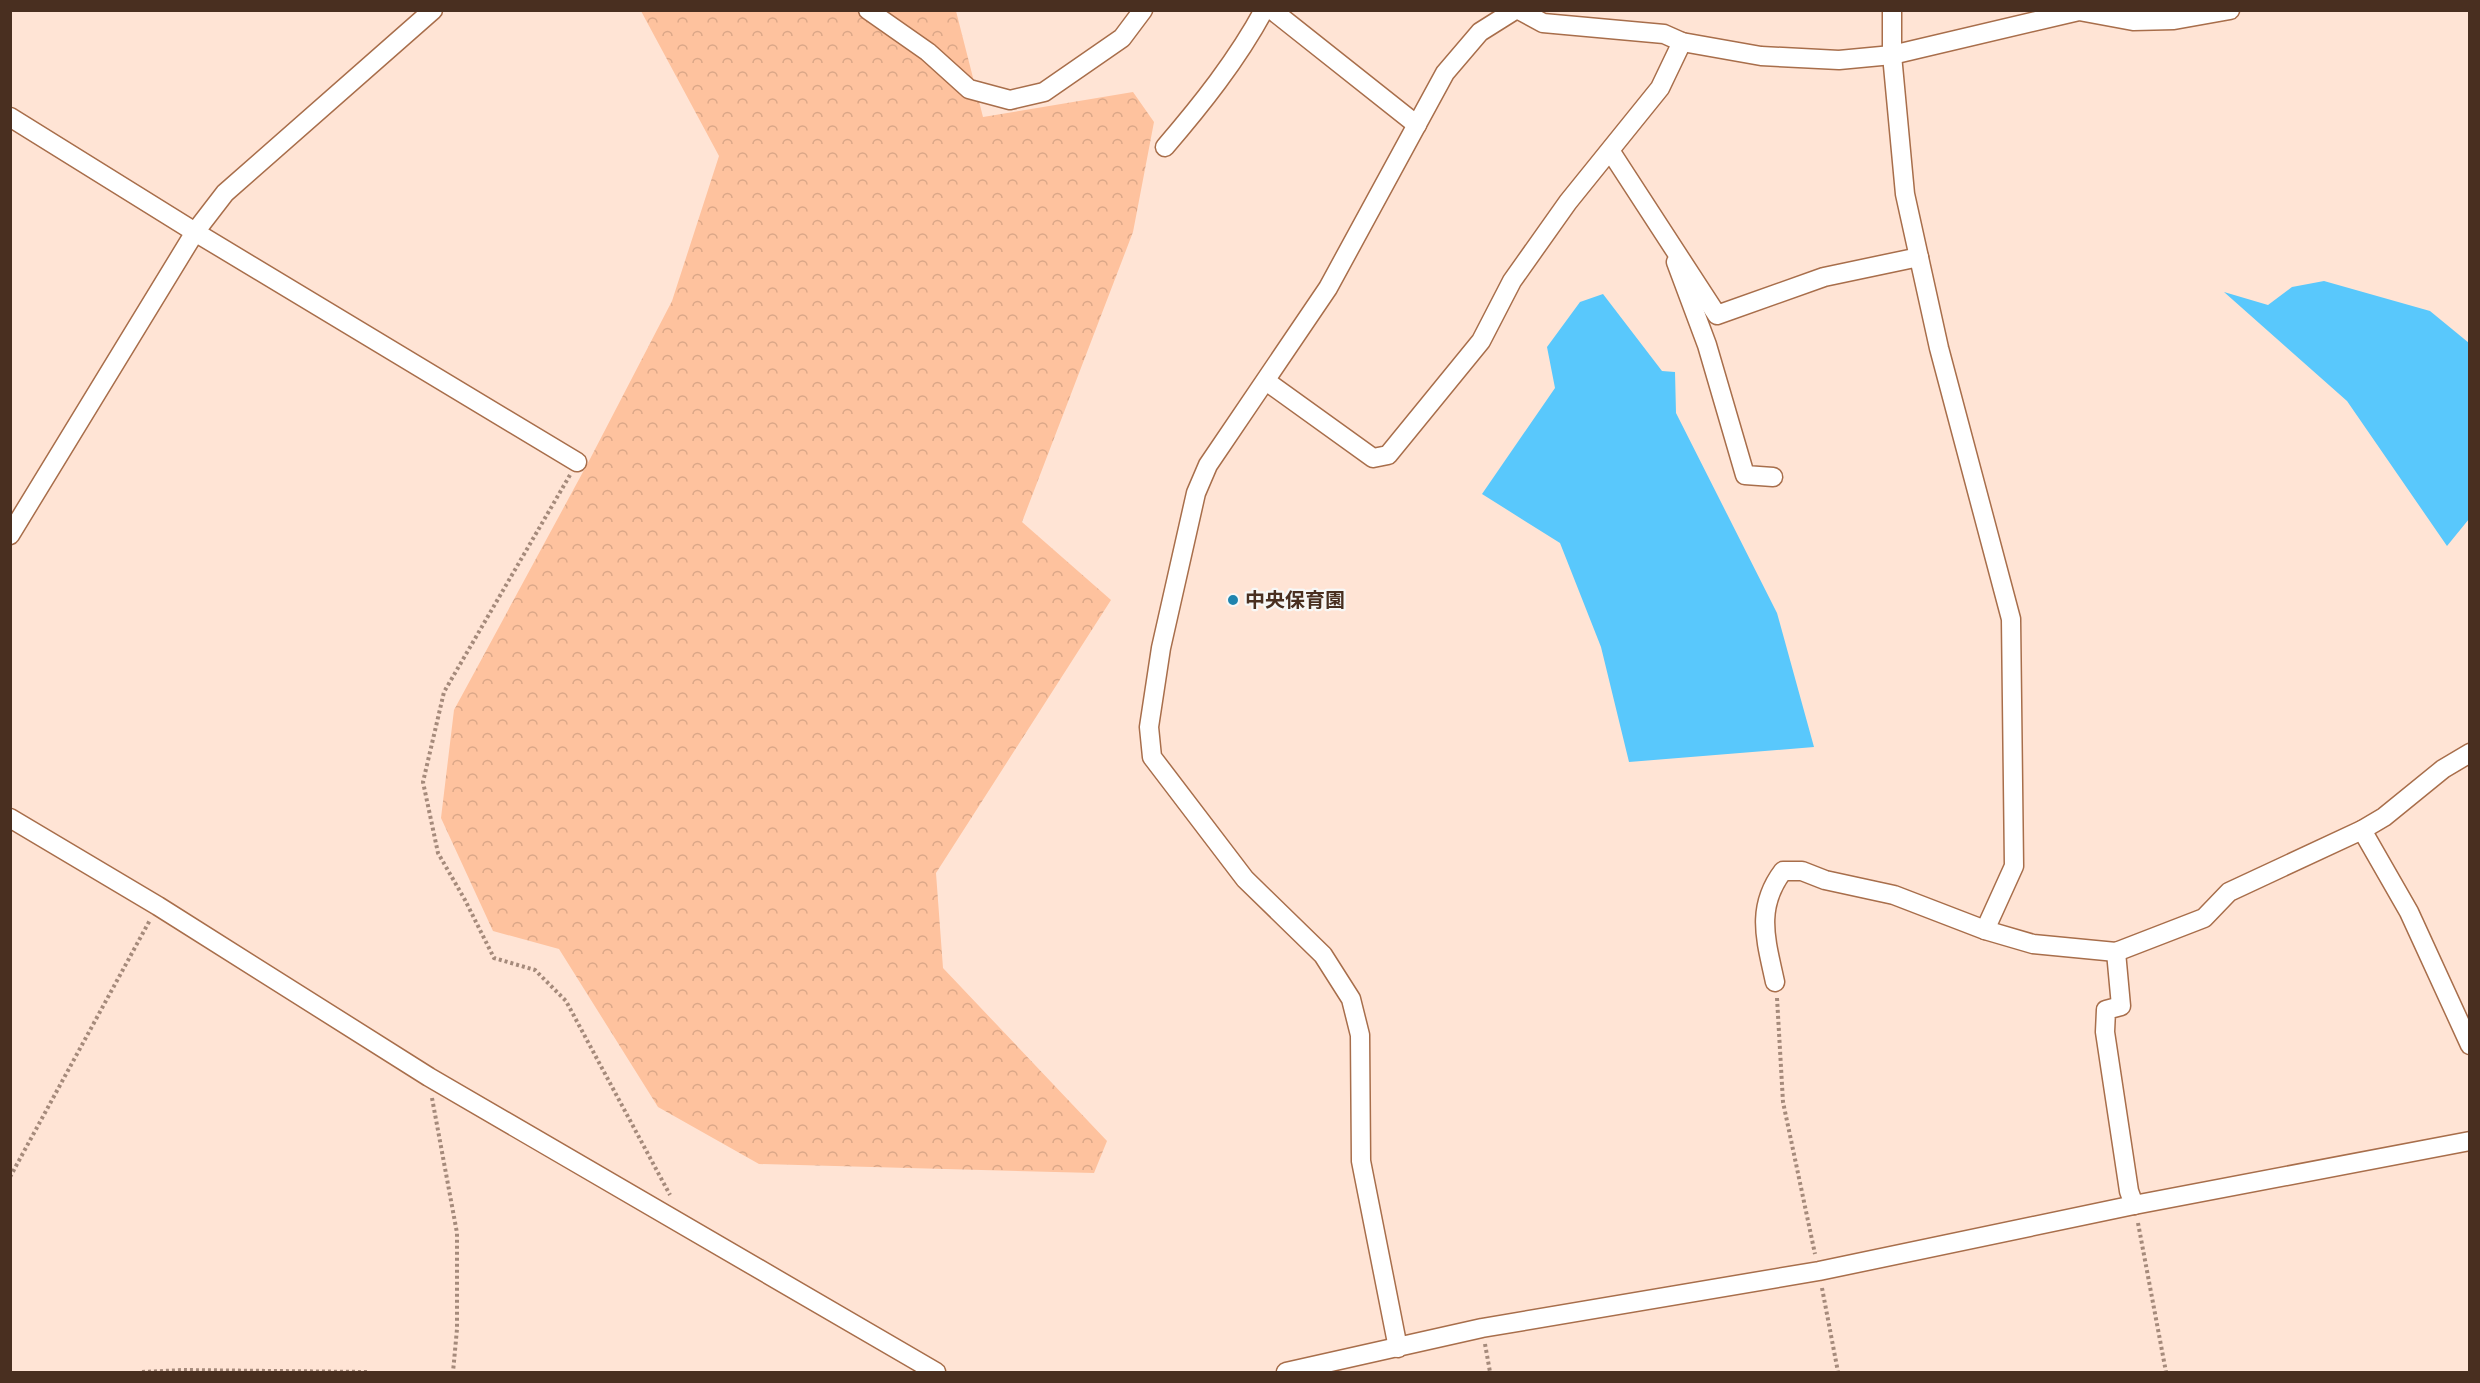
<svg xmlns="http://www.w3.org/2000/svg" width="2480" height="1383" font-family="'Golos Text','Noto Sans JP',sans-serif">
	<style>
		.forest { fill: url(#forest-crowns) }
		.water { fill: #59c8fc }
		.lines { fill: none; stroke-linecap: round; stroke-linejoin: round }
		.minor-casing { stroke: #a86e4b; stroke-width: 21 }
		.path { stroke: #a58a7b; stroke-width: 4; stroke-dasharray: 3 3; stroke-linecap: butt }
		.minor { stroke: #fff; stroke-width: 18 }
		.poi-dot { fill: #1f84ae; stroke: #f7f8f7; stroke-width: 2 }
		.labels { text-anchor: middle; stroke-width: 4.5; stroke-linejoin: round; paint-order: stroke }
		.poi-label { font-size: 20px; font-weight: bold; fill: #492f20; stroke: #f7f8f7; text-anchor: start }
	</style>
	<defs>
		<pattern id="forest-crowns" width="20" height="18" patternUnits="userSpaceOnUse" patternTransform="scale(1.5)"><rect width="20" height="18" fill="#fec29e"/><path d="M2 6a3 3 0 1 1 6 0M12 15a3 3 0 1 1 6 0" fill="none" stroke="#dba788"/></pattern>
	</defs>
	<rect width="100%" height="100%" fill="#ffe4d5"/>
	<polygon class="forest" points="641,11 956,11 983,117 1133,92 1154,122 1133,232 1022,522 1111,600 936,873 943,968 1107,1141 1094,1173 759,1164 658,1107 559,949 493,931 441,818 454,710 590,459 672,301 719,156"/>
	<g class="water">
		<polygon points="2324,281 2430,311 2469,343 2469,519 2447,546 2347,401 2224,292 2268,305 2292,287"/>
		<polygon points="1603,294 1662,371 1675,372 1676,413 1777,613 1814,747 1629,762 1601,647 1560,543 1482,494 1555,388 1547,347 1580,302"/>
	</g>
	<g class="lines">
		<g class="minor-casing">
			<g id="minor">
				<polyline points="868,10 928,52 969,89 1010,100 1044,92 1122,38 1143,10"/>
				<polyline points="1272,10 1417,125"/>
				<polyline points="1519,10 1543,23 1664,34 1682,42 1761,56 1839,60 1892,55 2079,11 2133,21 2174,20 2230,10"/>
				<polyline points="1892,10 1892,55 1905,194 1939,348 2011,619 2014,866 1985,930"/>
				<polyline points="10,117 195,232 577,462"/>
				<path d="M1165,147c36,-42 72,-87 99,-137"/>
				<polyline points="1611,152 1717,315 1824,277 1919,257"/>
				<polyline points="1676,262 1707,345 1745,475 1773,477"/>
				<polyline points="1266,381 1373,458 1388,455 1481,341 1512,281 1568,202 1660,88 1682,42"/>
				<polyline points="10,535 195,232 225,193 433,10"/>
				<polyline points="10,818 158,906 429,1077 936,1372"/>
				<polyline points="2362,830 2409,912 2470,1045"/>
				<polyline points="2116,952 2121,1006 2106,1010 2105,1032 2129,1191 2134,1205"/>
				<path d="M1775,982c-9,-42 -20,-74 8,-111h19l23,9 69,15 91,35 48,14 83,8 88,-34 25,-26 133,-62 22,-13 59,-48 27,-16"/>
				<polyline points="1398,1348 1361,1161 1360,1035 1351,999 1323,955 1245,879 1152,757 1149,727 1161,648 1196,493 1208,465 1328,288 1445,73 1480,32 1515,10"/>
				<polyline points="1286,1372 1482,1328 1819,1271 2134,1205 2470,1141"/>
			</g>
		</g>
		<g class="path">
			<polyline points="570,475 444,692 423,782 438,853 465,900 494,958 535,970 566,1001 670,1195"/>
			<polyline points="1777,998 1783,1102 1815,1254"/>
			<polyline points="432,1098 457,1233 457,1329 453,1372"/>
			<polyline points="10,1177 150,920"/>
			<polyline points="2138,1223 2166,1372"/>
			<polyline points="1822,1288 1838,1372"/>
			<polyline points="1485,1344 1490,1372"/>
			<polyline points="142,1372 183,1370 368,1372"/>
		</g>
		<use href="#minor" class="minor"/>
	</g>
	<circle class="poi-dot" cx="1233" cy="600" r="6"/>
	<g class="labels">
		<g class="poi-label">
			<text x="1245" y="607">中央保育園</text>
		</g>
	</g>
	<rect width="2480" height="1383" fill="none" stroke="#492f20" stroke-width="24"/>
</svg>
